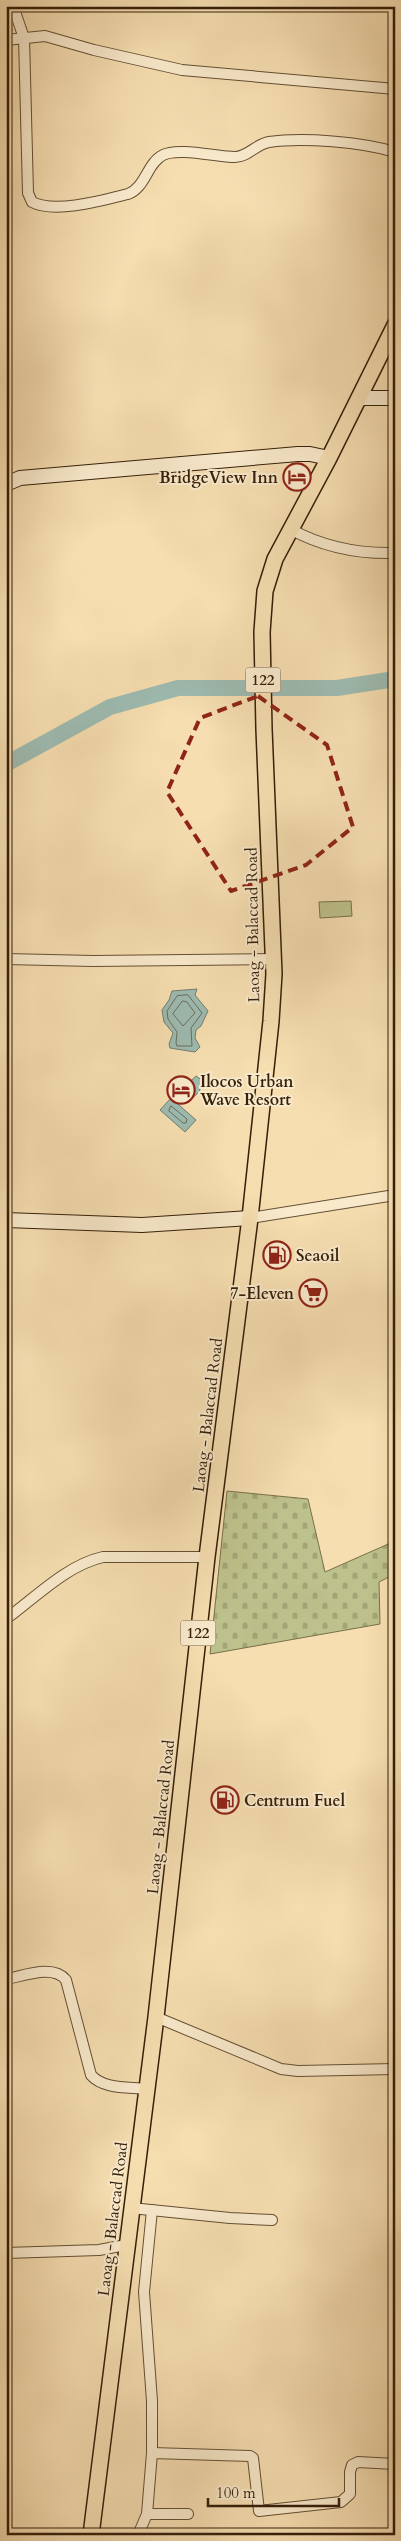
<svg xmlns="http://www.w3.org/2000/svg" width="401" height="2541" font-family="Cardo,serif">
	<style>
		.cemetery { fill: url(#cemetery-stones); stroke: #78704a }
		.garden { fill: #bdc18b; stroke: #78704a }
		.water { fill: #9dbbb1; stroke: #737d6e }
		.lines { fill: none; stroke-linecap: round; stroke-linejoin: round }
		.shore { stroke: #686d5d; stroke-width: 1 }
		.river { stroke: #9dbbb1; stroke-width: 16 }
		.street-casing { stroke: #644f33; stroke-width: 12 }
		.secondary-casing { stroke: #341f09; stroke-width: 16 }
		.primary-casing { stroke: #341f09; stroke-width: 18 }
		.street { stroke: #f9eacc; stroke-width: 10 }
		.secondary { stroke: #f9eacc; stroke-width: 14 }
		.primary { stroke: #f6deb1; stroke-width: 15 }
		.marked { fill: none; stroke: #8f2418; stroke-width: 4; stroke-dasharray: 10 6; stroke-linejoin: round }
		.labels { text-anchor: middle; stroke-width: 4; stroke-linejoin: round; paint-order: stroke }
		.shield { fill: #f9eacc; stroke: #6f5c44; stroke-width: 1 }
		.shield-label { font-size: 15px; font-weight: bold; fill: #341f09 }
		.poi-label { font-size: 16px; font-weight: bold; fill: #341f09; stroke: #f9eacc; text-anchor: start }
		.street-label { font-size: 16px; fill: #341f09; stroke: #f9eacc }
	</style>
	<defs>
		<pattern id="cemetery-stones" width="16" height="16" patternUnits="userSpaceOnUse" patternTransform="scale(1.25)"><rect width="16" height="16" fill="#bdc18b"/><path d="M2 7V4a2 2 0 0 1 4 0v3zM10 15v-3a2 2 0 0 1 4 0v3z" fill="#a3a577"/></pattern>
	</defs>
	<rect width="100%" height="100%" fill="#f6deb1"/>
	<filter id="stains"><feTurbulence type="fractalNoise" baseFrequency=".004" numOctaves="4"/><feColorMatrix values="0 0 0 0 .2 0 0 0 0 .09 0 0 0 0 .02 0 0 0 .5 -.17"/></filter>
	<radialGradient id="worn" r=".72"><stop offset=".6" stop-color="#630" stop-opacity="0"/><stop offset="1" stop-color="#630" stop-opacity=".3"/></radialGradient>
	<polygon class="cemetery" points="227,1491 308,1499 325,1572 395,1541 395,1574 379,1582 380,1624 210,1654"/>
	<polygon class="garden" points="351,901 352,916 320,918 319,902"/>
	<g class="water">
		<polygon points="197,989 195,995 208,1011 201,1026 196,1030 195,1038 200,1047 195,1052 170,1048 169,1044 173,1033 164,1022 162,1010 169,1000 172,991"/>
		<polygon points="196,1076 203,1081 199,1092 187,1103 182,1101 178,1093"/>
		<polygon points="171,1098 196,1120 185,1132 160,1110"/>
	</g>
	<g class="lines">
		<g class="shore">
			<polygon points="188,995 202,1013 191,1028 192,1046 177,1046 176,1043 177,1032 168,1019 167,1011 177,996"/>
			<polygon points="183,1001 187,1002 195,1013 183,1026 173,1014"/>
			<polygon points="171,1106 187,1119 186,1123 183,1123 169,1111"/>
		</g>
		<polyline class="river" points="6,764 110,707 178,688 337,688 395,679"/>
		<g class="street-casing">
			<g id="street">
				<path d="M13,6l11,32 4,155 4,9c23,12 72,-2 96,-8 18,-7 19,-31 35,-39 15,-8 54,2 72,2 13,0 21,-13 34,-15 34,-5 93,0 126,10"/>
				<polyline points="6,40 45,36 94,50 182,70 395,89"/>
				<path d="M290,529c33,18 68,25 105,24"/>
				<polyline points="6,959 93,961 273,959"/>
				<polyline points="250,1218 395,1195"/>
				<path d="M6,1619c30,-22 61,-54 97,-62h104"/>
				<path d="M6,1979c18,-3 47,-15 60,1l25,95c12,14 37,12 54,14"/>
				<polyline points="156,2017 281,2069 298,2071 395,2069"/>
				<polyline points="131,2208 230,2218 272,2220"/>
				<polyline points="152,2210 144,2292 152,2401 152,2453"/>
				<polyline points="6,2253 99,2250 126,2245"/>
				<polyline points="147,2514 188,2514"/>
				<polyline points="138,2535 147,2514 152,2453 250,2456 253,2458 259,2511 341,2502 350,2494 350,2472 352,2465 358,2462 395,2464"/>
			</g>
		</g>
		<g class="secondary-casing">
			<g id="secondary">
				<polyline points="359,398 395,398"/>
				<polyline points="6,484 20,478 298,454 310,454 329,458"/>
				<polyline points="6,1220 142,1225 250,1218"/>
			</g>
		</g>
		<g class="primary-casing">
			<polyline id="primary" points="91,2535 156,2017 207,1557 250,1218 271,1021 274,974 264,729 262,632 265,591 275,559 329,458 395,325"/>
		</g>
		<use href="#street" class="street"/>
		<use href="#secondary" class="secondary"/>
		<use href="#primary" class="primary"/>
	</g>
	<path class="marked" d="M258,696l69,49 26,82 -47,38 -75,26 -64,-99 33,-74z"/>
	<defs>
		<g id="hotel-ring" transform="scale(1.4375)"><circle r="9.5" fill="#f9eacc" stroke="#8f2418" stroke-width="1.5"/><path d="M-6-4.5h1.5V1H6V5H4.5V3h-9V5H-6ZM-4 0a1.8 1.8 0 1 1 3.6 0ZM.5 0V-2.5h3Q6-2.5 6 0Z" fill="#8f2418"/></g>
		<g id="fuel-ring" transform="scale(1.4375)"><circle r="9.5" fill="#f9eacc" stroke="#8f2418" stroke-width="1.5"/><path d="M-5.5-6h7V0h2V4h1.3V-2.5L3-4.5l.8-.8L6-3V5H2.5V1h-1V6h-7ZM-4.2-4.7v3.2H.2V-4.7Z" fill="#8f2418"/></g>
		<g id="supermarket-ring" transform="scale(1.4375)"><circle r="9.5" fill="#f9eacc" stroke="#8f2418" stroke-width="1.5"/><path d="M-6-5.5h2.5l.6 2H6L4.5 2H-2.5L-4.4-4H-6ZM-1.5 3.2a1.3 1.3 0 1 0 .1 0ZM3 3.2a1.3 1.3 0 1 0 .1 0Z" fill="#8f2418"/></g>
	</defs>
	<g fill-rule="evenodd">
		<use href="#hotel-ring" x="297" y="477"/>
		<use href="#hotel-ring" x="181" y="1090"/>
		<use href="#fuel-ring" x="277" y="1255"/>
		<use href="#supermarket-ring" x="313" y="1293"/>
		<use href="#fuel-ring" x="225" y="1800"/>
	</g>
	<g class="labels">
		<g class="shield">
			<rect x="245.5" y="667.5" width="35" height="25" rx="4"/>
			<rect x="180.5" y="1620.5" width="35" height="25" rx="4"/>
		</g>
		<g class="shield-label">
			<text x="263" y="685">122</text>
			<text x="198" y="1638">122</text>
		</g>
		<g class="poi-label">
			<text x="278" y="483" text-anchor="end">BridgeView Inn</text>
			<text x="200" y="1087">Ilocos Urban<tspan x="200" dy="18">Wave Resort</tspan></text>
			<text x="296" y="1261">Seaoil</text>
			<text x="294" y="1299" text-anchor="end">7-Eleven</text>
			<text x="244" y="1806">Centrum Fuel</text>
		</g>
		<g class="street-label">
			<text transform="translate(252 925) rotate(-91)" y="6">Laoag - Balaccad Road</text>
			<text transform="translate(207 1415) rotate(-83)" y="6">Laoag - Balaccad Road</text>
			<text transform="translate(160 1817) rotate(-84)" y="6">Laoag - Balaccad Road</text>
			<text transform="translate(112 2219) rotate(-83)" y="6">Laoag - Balaccad Road</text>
		</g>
	</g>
	<rect width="401" height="2541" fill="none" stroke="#f6deb1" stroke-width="25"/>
	<rect x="8" y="8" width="386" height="2526" fill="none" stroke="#341f09" stroke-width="2.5"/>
	<rect x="12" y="12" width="376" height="2516" fill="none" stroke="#341f09"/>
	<path d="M208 2498v8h131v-8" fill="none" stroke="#341f09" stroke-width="2.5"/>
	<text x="216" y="2498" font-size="15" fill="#341f09" stroke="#f9eacc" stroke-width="4" paint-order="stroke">100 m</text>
	<rect width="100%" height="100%" filter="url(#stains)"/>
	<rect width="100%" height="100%" fill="url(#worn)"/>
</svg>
